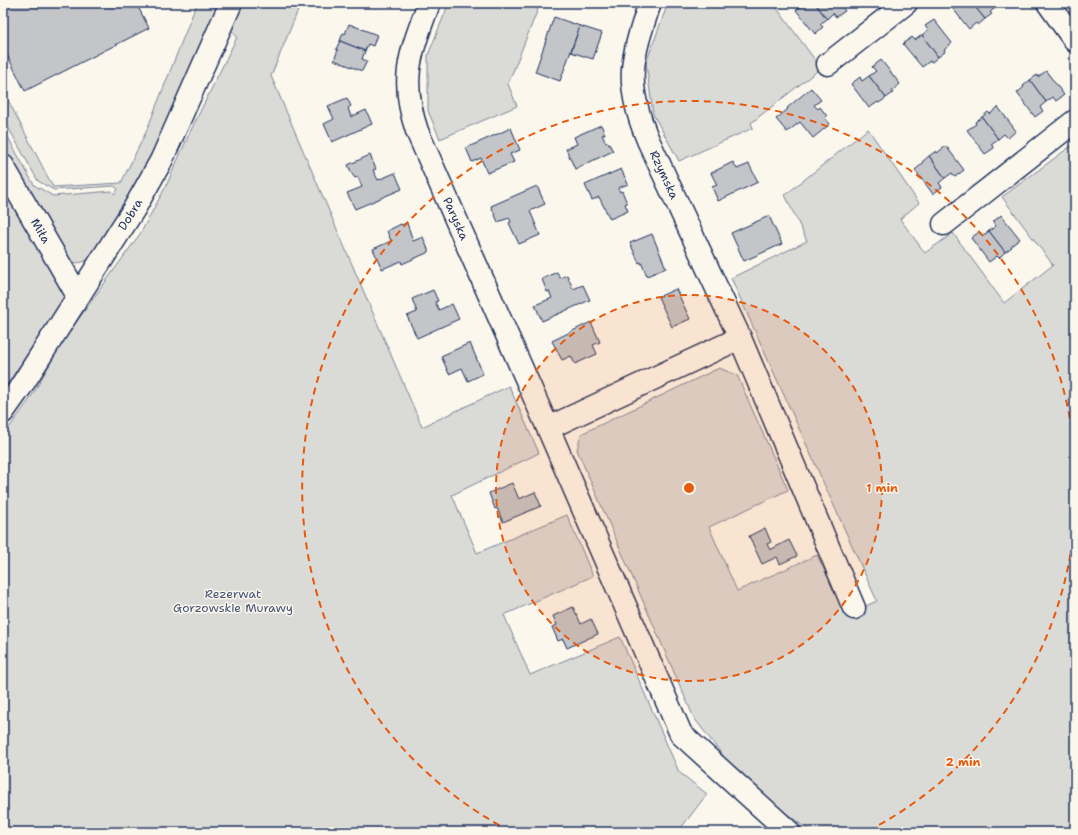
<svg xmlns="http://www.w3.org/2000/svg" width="1078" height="835" font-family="'Shantell Sans',sans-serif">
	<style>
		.green { fill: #dadad7; stroke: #7a849a }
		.building { fill: #c3c5c9; stroke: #1b2f5e }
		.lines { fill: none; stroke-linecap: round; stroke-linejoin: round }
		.minor-casing { stroke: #1b2f5e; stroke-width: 25 }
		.minor { stroke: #fbf7ec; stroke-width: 22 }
		.ring { fill: none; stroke: #e8590c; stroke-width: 2; stroke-dasharray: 7 5 }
		.labels { text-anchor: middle; stroke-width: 3; stroke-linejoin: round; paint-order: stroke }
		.street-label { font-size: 12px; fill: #1b2f5e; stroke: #fbf7ec }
		.park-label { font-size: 12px; fill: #415176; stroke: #fbf7ec }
		.centre { fill: #e8590c; stroke: #fbf7ec; stroke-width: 2 }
		.ring-label { font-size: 12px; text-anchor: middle; font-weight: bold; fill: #e8590c; stroke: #fbf7ec; stroke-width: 3; stroke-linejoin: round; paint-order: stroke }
	</style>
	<rect width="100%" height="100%" fill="#fbf7ec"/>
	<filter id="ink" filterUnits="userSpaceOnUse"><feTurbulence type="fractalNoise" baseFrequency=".025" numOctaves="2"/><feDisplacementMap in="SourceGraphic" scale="8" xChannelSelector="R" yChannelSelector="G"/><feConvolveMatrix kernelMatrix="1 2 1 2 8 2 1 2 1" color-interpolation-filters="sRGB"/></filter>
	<g filter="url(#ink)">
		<g class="green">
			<path d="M197,3h104l-30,73 151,351 87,-41 30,67 -87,42 25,58 90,-38 26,61 -89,39 26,60 90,-38 59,135 28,22 -29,38h-675v-396l27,-37 34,-60 76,-105 26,-48 24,-54 47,-95 -18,-21 -61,131 -63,108c-11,8 -20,12 -31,1l-61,-108v-20l31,57 19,11 59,-5 3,3 3,-5 -4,-3 -60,4 -16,-9 -35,-63v-20l5,2 45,87 68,-4 25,-51z"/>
			<polygon points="449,3 540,4 508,84 517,106 440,139 428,111 428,55"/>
			<polygon points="668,3 773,3 821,68 751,123 753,128 679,161 653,114 646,63"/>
			<polygon points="868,129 919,203 900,219 925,253 953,233 1004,303 1053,265 1002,197 1075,143 1075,832 811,832 741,779 694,718 577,450 581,434 719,368 737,375 788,490 709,527 737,591 817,555 846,615 877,601 731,278 807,241 785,195"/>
			<polygon points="3,183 67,294 3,391"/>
		</g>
		<g class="building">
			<polygon points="3,3 136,3 149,28 25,91 3,47"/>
			<polygon points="804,3 815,3 827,19 820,24 823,27 815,34 796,10 804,4"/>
			<polygon points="815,3 839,3 845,11 836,17 833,13 827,19"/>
			<polygon points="952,3 972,3 985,19 978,25 976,23 969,29 950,5"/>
			<polygon points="972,3 995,3 998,6 990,12 992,14 985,19"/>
			<polygon points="554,17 580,26 560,81 535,72"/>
			<polygon points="934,20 952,43 944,50 945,52 938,57 922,35 928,30 925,26"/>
			<polygon points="349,24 377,35 373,46 368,44 365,51 340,41 343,33 345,34"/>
			<polygon points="580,26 602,33 593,59 571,52"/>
			<polygon points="922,35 938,57 932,62 930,61 922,67 903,44 912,37 915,40"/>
			<polygon points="340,41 365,51 362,59 367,61 362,71 334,60 338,50 336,49"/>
			<polygon points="881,60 900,84 892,91 893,93 886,98 869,76 876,71 872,67"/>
			<polygon points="1046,71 1064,95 1056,101 1053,97 1046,102 1030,80 1037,75 1038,77"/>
			<polygon points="869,76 886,98 879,103 878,102 869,108 851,84 860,77 862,81"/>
			<polygon points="1030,80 1046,102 1040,107 1043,111 1035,117 1017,93 1024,87 1023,86"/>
			<polygon points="811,88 821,100 814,105 818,109 820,107 827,116 825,118 830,124 813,138 800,122 787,132 776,119 788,109 787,108"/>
			<polygon points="347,98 351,106 348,108 351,117 366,110 372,124 332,142 324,124 334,119 328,106"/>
			<polygon points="998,107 1016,131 1008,138 1004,134 998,139 982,117 988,112 990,114"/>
			<polygon points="982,117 998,139 991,144 994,148 985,154 967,130 976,124 975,122"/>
			<polygon points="601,125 605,134 602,135 606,143 608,142 613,151 575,169 566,149 577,144 574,137"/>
			<polygon points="511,128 520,150 510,154 514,162 487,173 481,158 472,162 466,148"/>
			<polygon points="946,146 964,170 955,177 952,173 945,178 929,156 936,151 937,153"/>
			<polygon points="370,155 376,169 373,170 378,180 395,173 402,189 355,209 347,193 362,187 358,177 355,178 352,174 348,165"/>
			<polygon points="929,156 945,178 939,183 942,187 933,194 915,170 923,163 922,162"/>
			<polygon points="733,162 737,169 749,164 758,182 718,201 712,187 717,185 711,173"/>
			<polygon points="621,169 628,184 618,188 620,192 622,191 627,203 625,204 628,211 610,219 599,197 592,200 585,185"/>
			<polygon points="537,186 545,204 530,211 540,235 519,244 509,223 511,222 509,218 498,222 491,206"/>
			<polygon points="1001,215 1020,239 1011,246 1012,247 1005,252 989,231 996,226 993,222"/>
			<polygon points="769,216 782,244 744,261 731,233"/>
			<polygon points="407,223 413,241 423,237 429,252 402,264 401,261 382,269 373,249 391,241 387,231 401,224 401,225"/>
			<polygon points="989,231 1005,252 999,258 997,256 989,262 971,238 979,232 983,236"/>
			<polygon points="652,234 666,268 647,276 641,262 639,263 630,243"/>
			<polygon points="557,272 560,278 567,275 573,289 583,285 590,300 542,321 535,305 552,298 549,291 547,292 542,279"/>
			<polygon points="676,289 690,319 672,327 658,297"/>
			<polygon points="433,290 438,301 435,302 439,310 452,304 459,319 417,338 407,316 417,312 412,299"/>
			<polygon points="591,322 600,342 593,345 597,354 575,364 571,356 562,360 552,341"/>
			<polygon points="470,343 483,374 468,381 462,368 449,374 441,356"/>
			<polygon points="512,483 519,499 535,492 541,506 503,522 497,508 495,509 489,493"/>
			<polygon points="765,528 771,542 767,544 770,550 789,540 797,556 780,564 777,557 762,564 749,536"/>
			<polygon points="573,607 581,624 591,619 598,634 567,648 563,639 558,641 552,627 557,625 553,616"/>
		</g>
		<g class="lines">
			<g class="minor-casing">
				<g id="minor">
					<path id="s1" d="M429,3c-18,49 -30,75 -12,128l131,297 133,306 108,98"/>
					<path id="s2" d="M650,3c-19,56 -26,80 -2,137l92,198 114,270"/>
					<polyline points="1048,3 1075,41"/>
					<polyline points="828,64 906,3"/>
					<path id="s3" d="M3,166l75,130"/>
					<polyline points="944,224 1075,121"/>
					<path id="s4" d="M3,412l17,-24 114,-179 27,-48 70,-158"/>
					<polyline points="548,428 740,338"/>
				</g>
			</g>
			<use href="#minor" class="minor"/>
		</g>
	</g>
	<circle cx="689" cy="488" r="193" fill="#e8590c" fill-opacity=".12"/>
	<g class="ring">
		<circle cx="689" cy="488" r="193"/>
		<path d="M1075 518A387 387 0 0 1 868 831M510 831A387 387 0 1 1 1075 458"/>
	</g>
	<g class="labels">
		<g class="street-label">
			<text dy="4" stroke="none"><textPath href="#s2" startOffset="180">Rzymska</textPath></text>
			<text dy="4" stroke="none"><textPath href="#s4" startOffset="235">Dobra</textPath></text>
			<text dy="4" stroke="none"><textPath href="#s1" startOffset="228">Paryska</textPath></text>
			<text dy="4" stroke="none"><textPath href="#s3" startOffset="75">Miła</textPath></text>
		</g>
		<g class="park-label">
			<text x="233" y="598">Rezerwat<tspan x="233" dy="14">Gorzowskie Murawy</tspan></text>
		</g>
	</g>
	<circle cx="689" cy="488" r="6" class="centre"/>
	<g class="ring-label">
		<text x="882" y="492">1 min</text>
		<text x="963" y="766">2 min</text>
	</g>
	<rect width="1078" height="835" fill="none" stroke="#fbf7ec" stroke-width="16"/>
	<rect x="8" y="8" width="1062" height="819" fill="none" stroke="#1b2f5e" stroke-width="1.5" filter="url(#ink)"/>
</svg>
